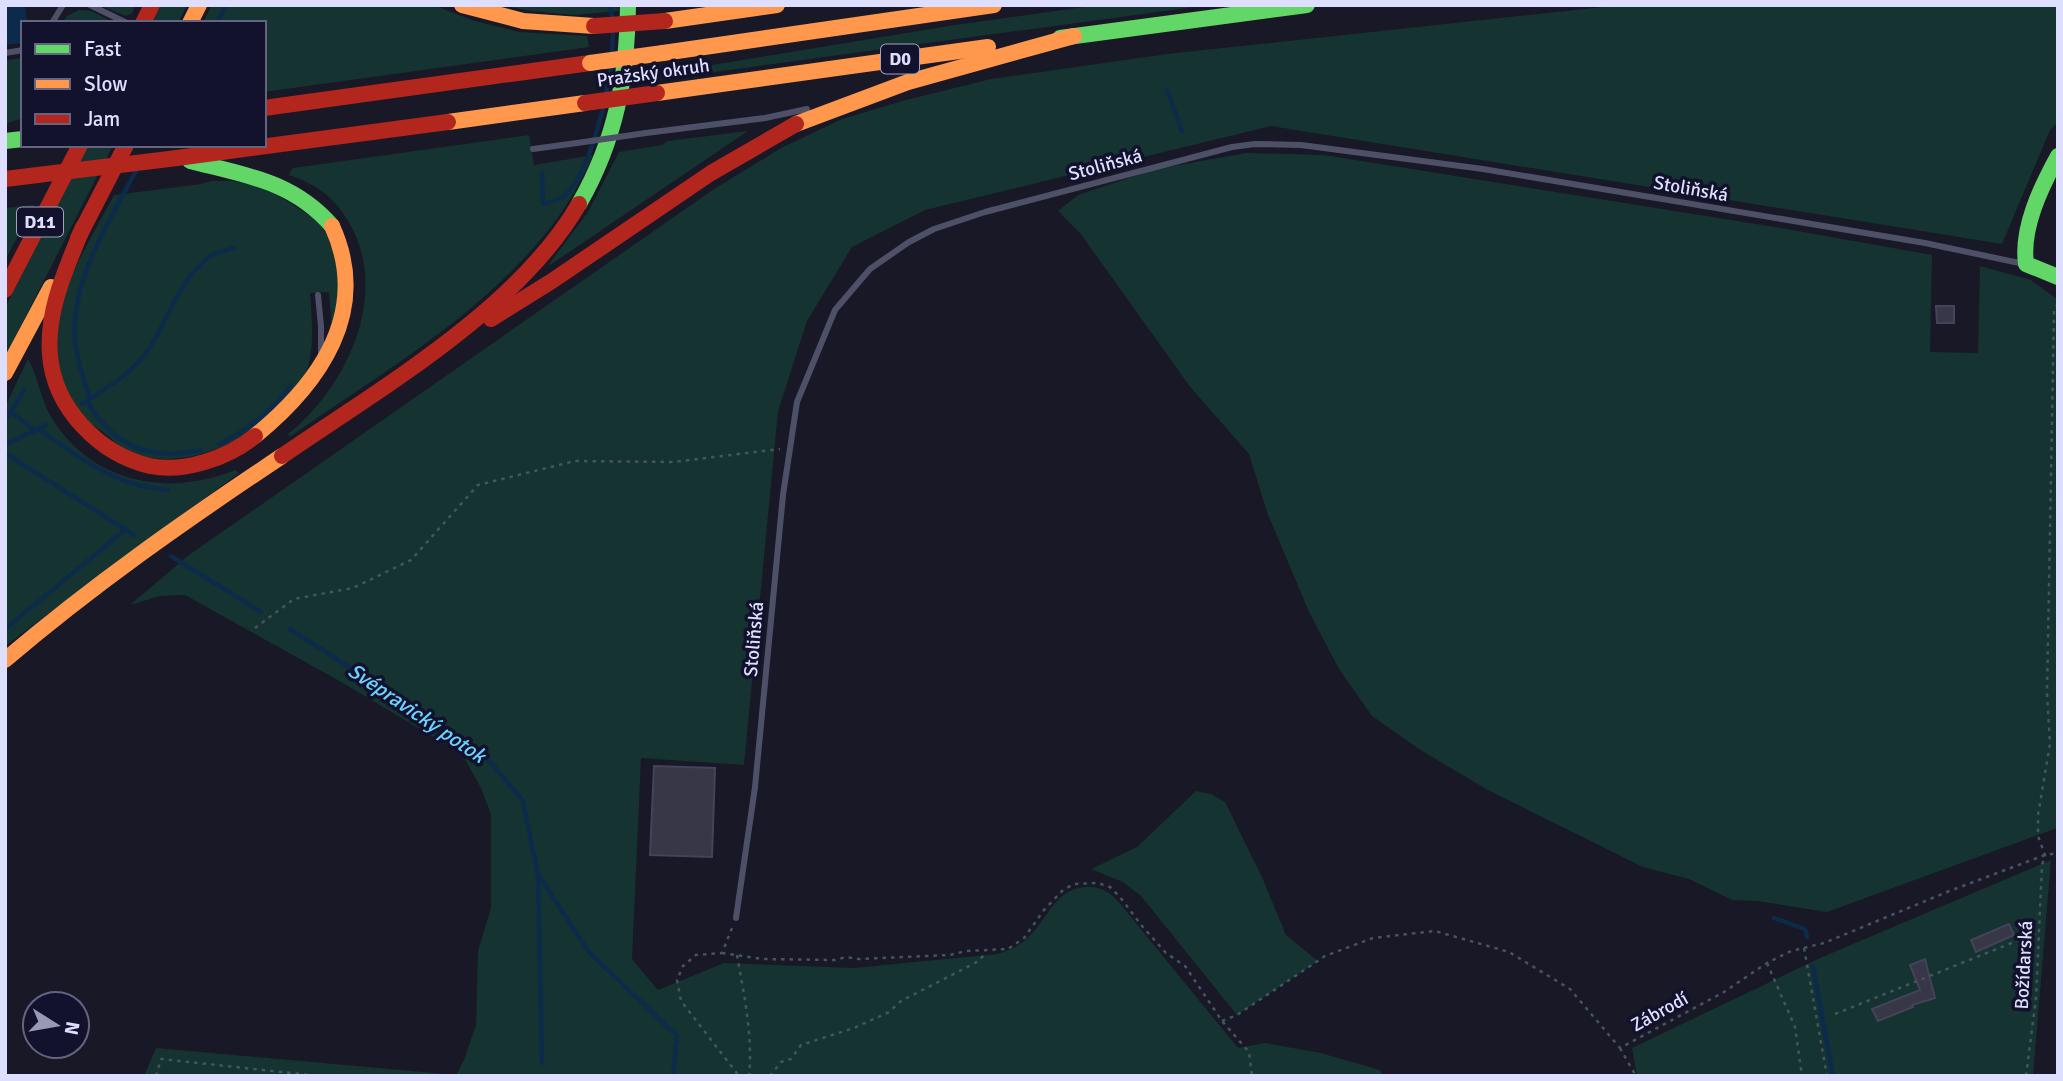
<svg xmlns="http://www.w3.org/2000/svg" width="2063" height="1081" font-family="Signika,sans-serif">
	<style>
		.green { fill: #153330 }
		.water { fill: #0c2b4a }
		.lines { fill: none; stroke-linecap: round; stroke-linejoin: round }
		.stream { stroke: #0c2b4a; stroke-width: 4.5 }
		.building { fill: #373748; stroke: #444359; stroke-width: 2 }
		.path { stroke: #455460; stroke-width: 2.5; stroke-dasharray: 3.5 5; stroke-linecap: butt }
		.lane { stroke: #4e5067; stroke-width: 6 }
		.fast { stroke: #63d668; stroke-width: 16 }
		.slow { stroke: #ff974d; stroke-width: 16 }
		.jam { stroke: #b3261e; stroke-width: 16 }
		.lane-bridge { stroke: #4e5067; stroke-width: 6 }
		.slow-bridge { stroke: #ff974d; stroke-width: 16 }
		.jam-bridge { stroke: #b3261e; stroke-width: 16 }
		.labels { text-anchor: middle; stroke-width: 7; stroke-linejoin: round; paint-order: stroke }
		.shield { fill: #12122d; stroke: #a1a2c0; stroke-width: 2 }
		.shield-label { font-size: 18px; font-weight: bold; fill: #dedfff }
		.street-label { font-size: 19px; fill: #dedfff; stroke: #12122d }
		.water-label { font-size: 21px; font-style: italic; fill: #6cd2ff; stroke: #12122d }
	</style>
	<rect width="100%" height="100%" fill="#181827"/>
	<g class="green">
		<polygon points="99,5 136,5 132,13 126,16"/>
		<polygon points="161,5 187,5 178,23 152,23"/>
		<polygon points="212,5 433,5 475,21 519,32 587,36 589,47 264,92 264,23 203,23"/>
		<polygon points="501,5 618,5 619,11 574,15 531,11"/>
		<polygon points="1098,5 1209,5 670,78 669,72 955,25"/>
		<path d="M1621,5h437v117l-8,8 -48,114 -731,-118 -346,84 -73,37 -45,74 -29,90 -34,354 -103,-7 -9,201 26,31 66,-27 130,5 143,-14c11,-3 21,-7 29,-15 23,-19 26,-49 60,-52 17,-1 25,6 36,19l116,142 27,-5 56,10 59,17 3,6h-1239l12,-28 300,27 8,-15 12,-35 2,-74 13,-43v-94l-10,-26 -19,-34 -126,-75 -151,-84 -25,1 -30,9 59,-50 525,-366 67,-41 61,-29 60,-18 89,-22 176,-25z"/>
		<polygon points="79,10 91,11 115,23 62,23 67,16"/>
		<polygon points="23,58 23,118 5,124 5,60"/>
		<polygon points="748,131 550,265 549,264 588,212 619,152 662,145 668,141"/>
		<path d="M529,135l5,30 59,-10c-11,24 -23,47 -40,69 -68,90 -172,149 -263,213l-2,-3c60,-48 104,-143 59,-215 -15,-24 -33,-36 -59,-44l5,-7z"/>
		<polygon points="88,145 113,145 5,357 5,308"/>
		<polygon points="1246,153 1324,155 1781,228 1932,255 1930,352 1978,353 1980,266 2031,280 2058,300 2058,844 2056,844 2057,828 1827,912 1757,901 1732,900 1689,879 1643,867 1486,789 1419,749 1372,716 1339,669 1309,612 1267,512 1249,454 1191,388 1080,233 1058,211 1078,195 1156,169"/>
		<path d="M211,181h21l33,6 53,34 14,21 10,38 -10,52 -3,-40 -19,1c2,26 6,65 -8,88 -31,51 -116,97 -174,70 -9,-4 -17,-13 -25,-19 -7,-5 -16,-10 -21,-16 -21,-25 -27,-59 -24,-90 5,-46 35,-91 56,-131l87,-11z"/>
		<polygon points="34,205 5,261 5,208"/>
		<path d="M28,359c10,17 12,38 22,56 39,67 116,83 185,55l4,3 -234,173v-239z"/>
		<polygon points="1196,791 1211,794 1225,802 1262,877 1286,935 1318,961 1237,1015 1141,896 1123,882 1091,869 1137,847"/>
		<polygon points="2051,860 2033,1076 1637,1076 1632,1048 1820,958"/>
	</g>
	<polygon class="water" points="5,5 25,5 27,23 23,23 23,43 5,45"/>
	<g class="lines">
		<g class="stream">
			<polyline points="610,5 612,17"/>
			<polyline points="217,23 226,5"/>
			<polyline points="612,52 613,33"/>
			<polyline points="1167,90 1182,131"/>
			<polyline points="606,94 611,68"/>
			<path d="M542,173l1,31c7,-2 15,-4 21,-8 19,-15 33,-64 39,-87"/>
			<path d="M90,399c-6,-19 -13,-38 -15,-58 -5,-59 34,-120 61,-170"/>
			<path d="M87,401c27,46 62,60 114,49"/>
			<path d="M82,404c22,-15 44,-26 61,-47 23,-30 32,-70 61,-96 8,-8 20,-10 30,-13"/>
			<polyline points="11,412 24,390"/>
			<polyline points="5,421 11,412 34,430"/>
			<path d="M38,429c43,29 76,57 130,61"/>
			<path d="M219,444c29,-14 53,-33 72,-59"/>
			<polyline points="5,445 46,425"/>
			<polyline points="5,453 134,535"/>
			<polyline points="171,556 261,612"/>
			<polyline points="5,629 126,529"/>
			<polyline points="290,629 483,753 523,801 538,875 542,1063"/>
			<polyline points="540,877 588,951 677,1036 673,1076"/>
			<polyline points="1774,918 1805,929 1807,937"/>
			<polyline points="1813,966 1833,1076"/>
		</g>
	</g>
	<g class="building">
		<polygon points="1936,306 1954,306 1954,323 1937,323"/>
		<polygon points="654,766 715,768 712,857 650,855"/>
		<polygon points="2009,924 2014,935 1976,952 1971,940"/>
		<polygon points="1925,959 1935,998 1912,1005 1913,1007 1878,1021 1872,1009 1920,990 1910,965"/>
	</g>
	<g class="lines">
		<g class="path">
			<polyline points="255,628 294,599 353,588 411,560 478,485 575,461 673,462 780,449"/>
			<polyline points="732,928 722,953 696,955 683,966 677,980 681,1001 739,1076"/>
			<polyline points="1804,948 1827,1076"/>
			<polyline points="722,953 763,959 835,960 846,957 859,959 950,955 966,951 1008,949 1024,938 1044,910 1063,890 1074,884 1098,883 1110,887 1120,897 1142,926 1166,953 1185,966 1222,1021 1249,1052 1252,1076"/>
			<path d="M737,955c7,40 16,80 12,121"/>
			<polyline points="1767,963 1795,1027 1802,1076"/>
			<polyline points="1835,1014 2039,932"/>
			<polyline points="1222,1021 1237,1015 1325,956 1373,938 1435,931 1509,952 1570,989 1620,1048 1724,992 1767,963 1791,951 1824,943 1947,892 2045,855 2058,853"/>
			<polyline points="1620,1048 1636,1076"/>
			<polyline points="156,1076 161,1059 319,1076"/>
			<polyline points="770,1076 781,1062 791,1059 801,1045 854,1028 889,1012 901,1001 975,963 987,953"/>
			<polyline points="2026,1076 2036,998 2042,865 2045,855 2038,836 2038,815 2050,744 2047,694 2054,311 2058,303"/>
		</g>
		<g class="lane">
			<polyline points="90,5 127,23"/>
			<polyline points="52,23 63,5"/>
			<polyline points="5,53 23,50"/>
			<polyline points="646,133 765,118 807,109"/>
			<polyline points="533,149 577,143"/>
			<polyline points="318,295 321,326 321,353"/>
			<polyline points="736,918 755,787 783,495 797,402 835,310 870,269 909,242 934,229 985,212 1232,147 1255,144 1301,145 1483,169 1925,243 2024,264"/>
		</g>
		<g class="fast">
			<polyline points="1060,38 1307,5"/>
			<polyline points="5,141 23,139"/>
			<path d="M2058,156c-17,31 -37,72 -32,108l32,13"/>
			<path d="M190,161c55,14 103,20 142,65"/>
			<path d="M579,204c37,-65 48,-125 49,-199"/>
		</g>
		<g class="slow">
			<polyline points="462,5 523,21 594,26"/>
			<polyline points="665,21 777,5"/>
			<polyline points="190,23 199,5"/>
			<polyline points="663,53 994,5"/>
			<polyline points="657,93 988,47"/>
			<polyline points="448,122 585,103"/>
			<polyline points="796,124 908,82 1074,36"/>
			<polyline points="5,373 51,287"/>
			<path d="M255,436c65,-53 116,-125 77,-210"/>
			<path d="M5,660c88,-75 181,-140 277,-204"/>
		</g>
		<g class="jam">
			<polyline points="143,23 152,5"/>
			<polyline points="264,108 590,63"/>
			<polyline points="177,158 448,122"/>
			<path d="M83,227c-16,40 -37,83 -33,128 4,53 49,99 100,111 34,7 78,-8 105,-30"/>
			<polyline points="78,238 126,145"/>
			<polyline points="5,290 80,145"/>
			<polyline points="491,319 552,281 711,173 796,124"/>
			<path d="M282,456c99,-68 236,-147 297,-252"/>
		</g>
		<polyline class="lane-bridge" points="577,143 646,133"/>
		<polyline class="slow-bridge" points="590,63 663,53"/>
		<g class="jam-bridge">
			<polyline points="594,26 665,21"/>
			<polyline points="585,103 657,93"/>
			<polyline points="5,179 177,158"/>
		</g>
	</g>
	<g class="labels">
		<g class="shield">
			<rect x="881" y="44.5" width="38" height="29" rx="5"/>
			<rect x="17" y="207.5" width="46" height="29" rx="5"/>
		</g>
		<g class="shield-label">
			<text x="900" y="65">D0</text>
			<text x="40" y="228">D11</text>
		</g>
		<g class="street-label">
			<text transform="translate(653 72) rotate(-8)" y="7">Pražský okruh</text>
			<text transform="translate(1105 164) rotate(-15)" y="7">Stoliňská</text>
			<text transform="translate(1691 188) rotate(10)" y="7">Stoliňská</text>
			<text transform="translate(753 639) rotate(-85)" y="7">Stoliňská</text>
			<text transform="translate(2023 965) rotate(-87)" y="7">Božídarská</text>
			<text transform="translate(1659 1011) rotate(-29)" y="7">Zábrodí</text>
		</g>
		<g class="water-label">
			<text transform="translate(417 713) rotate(34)" y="7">Svépravický potok</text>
		</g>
	</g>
	<rect width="2063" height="1081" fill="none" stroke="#dedfff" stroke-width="14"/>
	<rect x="21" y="21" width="245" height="126" fill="#12122d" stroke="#646481" stroke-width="2"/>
	<rect x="35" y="44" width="35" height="10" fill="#63d668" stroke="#646481" stroke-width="2"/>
	<text x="84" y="56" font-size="21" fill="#dedfff">Fast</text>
	<rect x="35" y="79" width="35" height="10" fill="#ff974d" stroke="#646481" stroke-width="2"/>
	<text x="84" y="91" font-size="21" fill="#dedfff">Slow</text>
	<rect x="35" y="114" width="35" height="10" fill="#b3261e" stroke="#646481" stroke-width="2"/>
	<text x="84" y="126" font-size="21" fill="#dedfff">Jam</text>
	<g transform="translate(56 1025) rotate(101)"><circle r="33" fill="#12122d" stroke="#646481" stroke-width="2"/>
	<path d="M0-5L12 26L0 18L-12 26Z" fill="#9999b3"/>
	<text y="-10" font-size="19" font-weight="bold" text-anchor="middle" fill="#dedfff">N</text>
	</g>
</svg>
